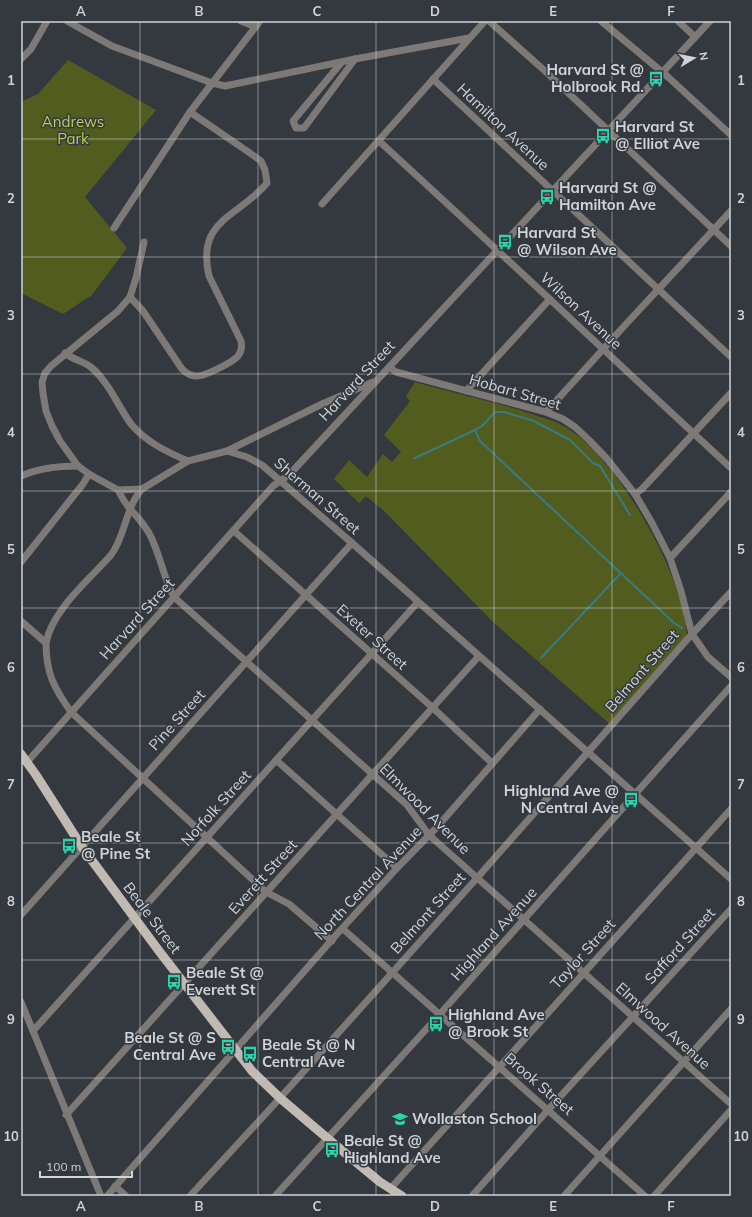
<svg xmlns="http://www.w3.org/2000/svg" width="752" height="1217" font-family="Mulish,sans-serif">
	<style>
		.green { fill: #535c1f }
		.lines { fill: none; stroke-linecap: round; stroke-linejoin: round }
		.stream { stroke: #367d83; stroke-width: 2 }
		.minor { stroke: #7d7976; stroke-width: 7 }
		.major { stroke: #c1bab3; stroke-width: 9 }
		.grid { fill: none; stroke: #d0d3d7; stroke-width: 1; stroke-opacity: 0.55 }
		.labels { text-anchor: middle; stroke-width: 3; stroke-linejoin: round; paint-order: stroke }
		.poi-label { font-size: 15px; font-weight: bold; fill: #d0d3d7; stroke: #34383f; text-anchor: start }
		.park-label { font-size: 15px; fill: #bdd056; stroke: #34383f }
		.street-label { font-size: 15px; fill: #d0d3d7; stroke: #34383f }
		.neatline { fill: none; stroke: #d0d3d7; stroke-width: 1.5 }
		.grid-label { font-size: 13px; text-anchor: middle; font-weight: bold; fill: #d0d3d7 }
	</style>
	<rect width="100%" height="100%" fill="#34383f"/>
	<g class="green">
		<polygon points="68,60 156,110 85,197 127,248 92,295 63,314 21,293 21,102 38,94"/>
		<path d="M415,382c38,11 77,19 114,31 9,4 20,6 29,10 55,25 130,157 129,217l-76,85 -117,-102 -111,-113 -17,-14 -7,7 -25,-24 15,-19 18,17 16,-23 9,8 9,-10 -17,-17 26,-34 -4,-5z"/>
	</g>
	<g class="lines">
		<g class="stream">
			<polyline points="415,458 475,430"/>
			<polyline points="630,515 600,466 593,463 570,440 534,421 504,412 495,412 482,426 475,430 480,441 674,623 682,628"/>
			<polyline points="541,658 621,573"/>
		</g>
		<g class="minor">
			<polyline points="67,21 112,46 212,83 225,86 355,59 469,38"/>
			<polyline points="241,21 256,27"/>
			<polyline points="489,21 545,71 731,246"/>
			<polyline points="601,21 668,77 731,135"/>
			<polyline points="678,21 695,37"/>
			<polyline points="21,59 31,49 47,21"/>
			<polyline points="341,63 293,121 296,128 304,128 355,59"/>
			<polyline points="433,79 731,357"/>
			<path d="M379,141c118,108 234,218 352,327"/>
			<polyline points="322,204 485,21"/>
			<polyline points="114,228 190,112 260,21"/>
			<polyline points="130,297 136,278 144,242"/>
			<path d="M65,353c8,7 19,8 27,15 17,15 26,38 39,56 15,18 36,28 57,37l39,-10 20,6 15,8 90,78 379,336"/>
			<polyline points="389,367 396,372 546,412 563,419 575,427 590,441 607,459 635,494 652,523 670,558 681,591 692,634 708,657 731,677"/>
			<polyline points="466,391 550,299"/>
			<polyline points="546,412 627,323 731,211"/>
			<polyline points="227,451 322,404 373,382"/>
			<path d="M21,476c18,-8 38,-10 57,-10"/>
			<path d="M142,489l-24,1 -29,-16 -11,-8 -18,-25 -8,-15 -6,-15 -3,-18 -1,-11 3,-9 6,-7 67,-55 12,-14 13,14 39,58c4,4 8,7 14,7 8,1 37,-14 42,-20 4,-5 4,-10 3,-15l-32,-65c-13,-57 29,-58 58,-93l-2,-13 -4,-9 -14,-10 -57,-39"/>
			<path d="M118,490c3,6 7,13 12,19 8,9 12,12 19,24 11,20 14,44 25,64l233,208 22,30 302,269"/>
			<polyline points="635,494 642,489 731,393"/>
			<polyline points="234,531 433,708 492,763"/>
			<polyline points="670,558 731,492"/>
			<polyline points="21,562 83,484 89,474"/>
			<path d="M21,621l25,22c0,30 8,45 25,69l195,180 23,12 43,37"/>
			<path d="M46,643c6,-33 44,-64 65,-88 15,-20 14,-47 31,-66l46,-28"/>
			<polyline points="276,760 397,868"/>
			<polyline points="27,762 273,486 289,475 710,21"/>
			<polyline points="21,915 352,543"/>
			<polyline points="343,929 645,1196"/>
			<polyline points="21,1002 101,1196"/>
			<polyline points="33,1031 418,602"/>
			<polyline points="66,1115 479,656"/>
			<polyline points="115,1186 126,1196"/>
			<polyline points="390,1189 731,809"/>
			<polyline points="107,1196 337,934 397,868 438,826 540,709"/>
			<polyline points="190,1196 280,1098 477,878 692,634 731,592"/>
			<polyline points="275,1196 440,1014 731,686"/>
			<polyline points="472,1196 548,1110 731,909"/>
			<polyline points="564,1196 731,1009"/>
			<polyline points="654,1196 731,1110"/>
		</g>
		<polyline class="major" points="21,754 36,775 82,847 159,951 252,1071 280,1098 333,1143 380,1182 402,1196"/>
	</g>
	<path class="grid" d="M140,21v1175M258,21v1175M376,21v1175M494,21v1175M612,21v1175M21,139h710M21,257h710M21,374h710M21,491h710M21,608h710M21,726h710M21,843h710M21,960h710M21,1078h710"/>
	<defs>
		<g id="bus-bare" transform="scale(1.2)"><path d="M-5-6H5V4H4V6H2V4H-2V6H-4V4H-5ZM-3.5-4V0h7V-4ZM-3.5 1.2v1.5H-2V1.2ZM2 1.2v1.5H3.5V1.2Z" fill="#2bd5ac" stroke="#34383f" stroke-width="2.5" paint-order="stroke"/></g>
		<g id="school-bare" transform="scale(1.2)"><path d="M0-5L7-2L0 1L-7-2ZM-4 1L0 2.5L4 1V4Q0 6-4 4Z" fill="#2bd5ac" stroke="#34383f" stroke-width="2.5" paint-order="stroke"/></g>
	</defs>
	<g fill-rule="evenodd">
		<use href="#bus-bare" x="656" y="79"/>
		<use href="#bus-bare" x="603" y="136"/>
		<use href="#bus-bare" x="547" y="197"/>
		<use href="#bus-bare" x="505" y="242"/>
		<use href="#bus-bare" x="631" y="800"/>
		<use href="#bus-bare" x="69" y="846"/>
		<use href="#bus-bare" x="174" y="982"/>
		<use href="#bus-bare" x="436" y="1024"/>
		<use href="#bus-bare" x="228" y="1047"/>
		<use href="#bus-bare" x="250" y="1054"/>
		<use href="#school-bare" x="400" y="1119"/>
		<use href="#bus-bare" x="332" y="1150"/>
	</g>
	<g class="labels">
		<g class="poi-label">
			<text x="644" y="75" text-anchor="end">Harvard St @<tspan x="644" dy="17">Holbrook Rd.</tspan></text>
			<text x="615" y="132">Harvard St<tspan x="615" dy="17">@ Elliot Ave</tspan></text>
			<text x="559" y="193">Harvard St @<tspan x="559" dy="17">Hamilton Ave</tspan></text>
			<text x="517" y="238">Harvard St<tspan x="517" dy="17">@ Wilson Ave</tspan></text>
			<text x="619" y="796" text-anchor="end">Highland Ave @<tspan x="619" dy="17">N Central Ave</tspan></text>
			<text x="81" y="842">Beale St<tspan x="81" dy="17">@ Pine St</tspan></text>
			<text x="186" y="978">Beale St @<tspan x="186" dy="17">Everett St</tspan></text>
			<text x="448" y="1020">Highland Ave<tspan x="448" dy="17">@ Brook St</tspan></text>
			<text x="216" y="1043" text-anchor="end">Beale St @ S<tspan x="216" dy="17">Central Ave</tspan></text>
			<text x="262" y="1050">Beale St @ N<tspan x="262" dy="17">Central Ave</tspan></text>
			<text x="412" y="1124">Wollaston School</text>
			<text x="344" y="1146">Beale St @<tspan x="344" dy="17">Highland Ave</tspan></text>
		</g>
		<g class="park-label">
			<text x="73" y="127">Andrews<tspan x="73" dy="17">Park</tspan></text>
		</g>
		<g class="street-label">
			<text transform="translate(503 127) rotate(43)" y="5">Hamilton Avenue</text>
			<text transform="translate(581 311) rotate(43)" y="5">Wilson Avenue</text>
			<text transform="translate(357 381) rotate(-47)" y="5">Harvard Street</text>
			<text transform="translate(515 392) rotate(16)" y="5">Hobart Street</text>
			<text transform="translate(317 496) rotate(41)" y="5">Sherman Street</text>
			<text transform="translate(137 619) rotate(-48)" y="5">Harvard Street</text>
			<text transform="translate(372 637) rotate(42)" y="5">Exeter Street</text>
			<text transform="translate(642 671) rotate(-49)" y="5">Belmont Street</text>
			<text transform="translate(177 720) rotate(-48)" y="5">Pine Street</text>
			<text transform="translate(216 808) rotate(-48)" y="5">Norfolk Street</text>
			<text transform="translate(425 809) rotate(45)" y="5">Elmwood Avenue</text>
			<text transform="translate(263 877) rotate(-48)" y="5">Everett Street</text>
			<text transform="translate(368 883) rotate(-47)" y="5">North Central Avenue</text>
			<text transform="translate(428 913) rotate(-48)" y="5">Belmont Street</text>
			<text transform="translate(152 918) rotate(53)" y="5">Beale Street</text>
			<text transform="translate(494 934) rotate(-48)" y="5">Highland Avenue</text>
			<text transform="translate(680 946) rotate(-48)" y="5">Safford Street</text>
			<text transform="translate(583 954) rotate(-48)" y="5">Taylor Street</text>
			<text transform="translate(663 1026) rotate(42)" y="5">Elmwood Avenue</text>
			<text transform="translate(539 1084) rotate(41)" y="5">Brook Street</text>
		</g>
	</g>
	<rect width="752" height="1217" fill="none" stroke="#34383f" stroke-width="44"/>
	<g transform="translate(694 58) rotate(80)" stroke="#34383f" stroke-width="3" paint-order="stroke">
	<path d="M0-3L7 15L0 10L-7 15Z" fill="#d0d3d7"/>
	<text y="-6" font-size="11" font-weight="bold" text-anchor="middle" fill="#d0d3d7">N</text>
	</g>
	<path d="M40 1171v6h92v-6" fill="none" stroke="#d0d3d7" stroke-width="2"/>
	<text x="46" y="1171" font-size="12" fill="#d0d3d7" stroke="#34383f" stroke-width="3" paint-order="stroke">100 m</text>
	<rect x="22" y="22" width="708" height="1173" class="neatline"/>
	<g class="grid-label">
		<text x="81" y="16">A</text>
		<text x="199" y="16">B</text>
		<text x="317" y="16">C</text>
		<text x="435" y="16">D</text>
		<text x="553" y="16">E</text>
		<text x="671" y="16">F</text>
		<text x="11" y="85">1</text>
		<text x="741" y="85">1</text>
		<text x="11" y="203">2</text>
		<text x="741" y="203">2</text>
		<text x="11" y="320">3</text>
		<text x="741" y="320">3</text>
		<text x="11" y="437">4</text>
		<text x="741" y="437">4</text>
		<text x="11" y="554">5</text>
		<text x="741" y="554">5</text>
		<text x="11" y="672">6</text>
		<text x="741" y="672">6</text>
		<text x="11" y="789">7</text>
		<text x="741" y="789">7</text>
		<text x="11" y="906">8</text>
		<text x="741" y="906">8</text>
		<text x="11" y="1024">9</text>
		<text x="741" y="1024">9</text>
		<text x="11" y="1141">10</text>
		<text x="741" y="1141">10</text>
		<text x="81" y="1211">A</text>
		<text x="199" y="1211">B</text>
		<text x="317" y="1211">C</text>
		<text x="435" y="1211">D</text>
		<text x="553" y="1211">E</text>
		<text x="671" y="1211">F</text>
	</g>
</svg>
